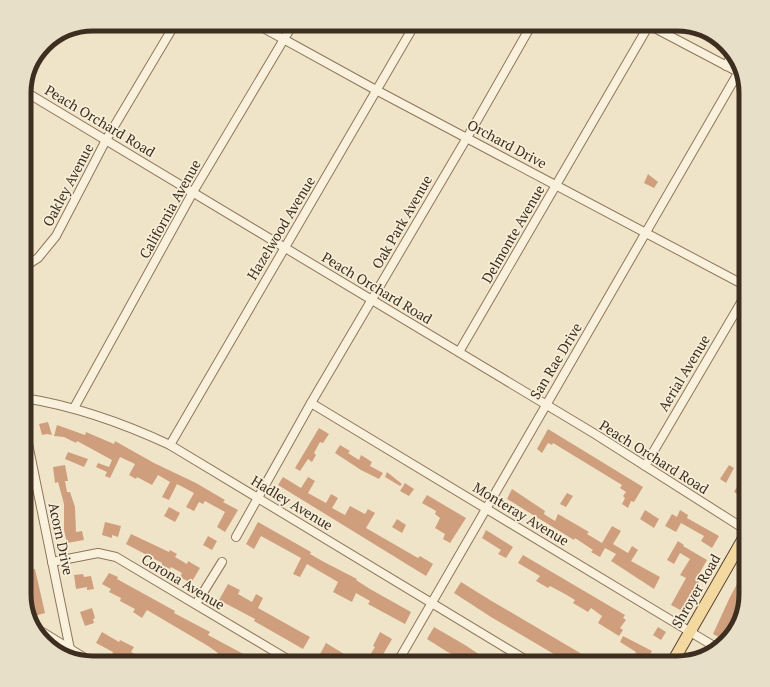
<svg xmlns="http://www.w3.org/2000/svg" width="770" height="687" font-family="'PT Serif',serif">
	<style>
		.building { fill: #cf9f7d }
		.lines { fill: none; stroke-linecap: round; stroke-linejoin: round }
		.minor-casing { stroke: #8d765c; stroke-width: 10 }
		.major-casing { stroke: #5b4430; stroke-width: 13 }
		.minor { stroke: #faf1dc; stroke-width: 8 }
		.major { stroke: #f3d9a0; stroke-width: 11 }
		.labels { text-anchor: middle; stroke-width: 3.5; stroke-linejoin: round; paint-order: stroke }
		.street-label { font-size: 14px; fill: #3d2e20; stroke: #f7eed8 }
		.rim { fill: none; stroke: #3d2e20; stroke-width: 5 }
	</style>
	<rect width="100%" height="100%" fill="#f0e4c8"/>
	<g class="building">
		<polygon points="648,174 658,182 654,188 644,183"/>
		<polygon points="48,422 52,435 47,434 42,435 39,424"/>
		<polygon points="57,425 85,435 86,432 114,444 115,441 154,463 196,483 225,500 223,502 238,510 225,532 217,527 225,512 205,501 203,504 199,502 194,511 186,507 194,493 177,484 169,500 162,497 170,482 158,475 152,485 137,477 136,479 129,475 135,464 120,457 110,478 105,476 107,472 96,467 98,463 109,467 112,460 77,441 76,443 64,437 54,436"/>
		<polygon points="319,428 329,434 323,443 320,442 314,453 316,455 312,462 308,459 300,471 295,468"/>
		<polygon points="548,429 643,487 634,502 631,501 628,508 622,504 625,498 623,496 626,492 620,488 622,485 553,443 552,445 548,443 542,453 537,449"/>
		<polygon points="340,445 350,451 348,453 359,460 361,455 372,462 370,466 383,473 379,479 361,470 335,453"/>
		<polygon points="68,452 88,459 84,467 65,459"/>
		<polygon points="65,465 68,481 65,481 67,492 70,492 75,507 76,532 82,531 84,540 67,543 64,530 64,504 58,482 55,483 53,467"/>
		<polygon points="729,465 734,468 726,483 720,479"/>
		<polygon points="746,471 746,499 734,492"/>
		<polygon points="387,472 402,484 400,486 385,477"/>
		<polygon points="283,477 301,488 308,477 315,481 308,493 326,503 331,494 338,498 332,508 345,515 350,506 365,514 368,509 375,513 366,528 418,558 420,556 433,564 426,576 278,485"/>
		<polygon points="405,483 414,489 409,496 400,491"/>
		<polygon points="512,489 545,511 544,514 555,521 558,514 589,532 587,534 602,543 612,526 621,531 613,544 628,553 632,546 638,550 631,561 660,577 654,589 611,561 616,554 605,548 600,557 591,552 593,550 575,538 574,540 507,499"/>
		<polygon points="567,493 573,496 566,507 560,504"/>
		<polygon points="427,495 466,518 450,543 443,539 445,534 435,528 440,518 435,514 436,511 422,503"/>
		<polygon points="169,507 180,513 175,522 164,516"/>
		<polygon points="645,510 659,519 654,528 640,519"/>
		<polygon points="680,510 688,515 687,518 719,536 712,548 701,541 704,536 681,523 676,532 665,526 672,514 677,517"/>
		<polygon points="397,519 406,525 402,533 392,527"/>
		<polygon points="105,522 121,526 118,537 112,535 112,538 102,535"/>
		<polygon points="258,522 311,552 310,554 324,562 357,579 356,580 370,589 411,612 405,624 368,604 370,601 356,593 352,602 333,592 338,582 307,564 300,577 293,574 301,558 261,536 254,549 246,544"/>
		<polygon points="486,530 513,547 506,558 498,554 501,550 482,538"/>
		<polygon points="131,534 169,552 170,550 177,554 175,557 187,564 188,561 200,568 191,583 180,577 182,573 171,567 170,569 162,565 162,563 126,544"/>
		<polygon points="208,536 217,541 212,550 203,545"/>
		<polygon points="678,541 684,545 683,546 707,560 699,574 702,576 682,611 671,605 686,578 680,575 690,559 680,553 674,564 667,560"/>
		<polygon points="523,555 625,615 623,618 626,620 620,628 623,630 619,636 598,623 602,616 591,608 588,612 573,603 575,600 565,594 550,586 548,588 536,581 540,576 518,563"/>
		<polygon points="35,569 45,613 35,616 28,586 25,587 24,571"/>
		<polygon points="109,573 118,577 117,579 175,611 174,613 210,632 208,635 260,663 233,663 217,654 218,653 208,646 147,610 142,618 133,612 135,609 120,601 121,598 109,592 111,589 102,584"/>
		<polygon points="83,574 84,577 91,576 94,589 87,590 87,587 76,589 74,575"/>
		<polygon points="746,575 746,598 722,639 713,634 730,597 737,584 740,585"/>
		<polygon points="461,582 490,600 597,663 569,663 491,617 454,593"/>
		<polygon points="228,584 240,590 238,594 252,602 256,594 263,598 258,608 310,637 303,649 254,621 255,619 219,600"/>
		<polygon points="92,608 95,618 93,619 94,623 85,626 80,612"/>
		<polygon points="434,627 465,645 492,663 468,663 446,651 427,639"/>
		<polygon points="658,627 666,632 661,640 653,635"/>
		<polygon points="102,632 119,642 120,640 134,647 131,652 152,663 127,663 112,655 113,652 96,643"/>
		<polygon points="380,632 392,639 381,658 389,663 365,663 375,647 373,646"/>
		<polygon points="623,636 652,651 645,663 633,658 636,652 620,642"/>
		<polygon points="326,643 359,663 330,663 319,656"/>
	</g>
	<g class="lines">
		<g class="minor-casing">
			<g id="minor">
				<polyline points="256,24 376,90 746,286"/>
				<polyline points="647,24 742,74"/>
				<polyline points="726,66 732,54"/>
				<polyline points="29,71 43,48"/>
				<polyline points="24,91 595,434 746,530"/>
				<polyline points="24,267 38,258 56,236 106,140 175,24"/>
				<polyline points="459,352 649,25"/>
				<path d="M24,398c51,8 99,25 146,47l361,218"/>
				<polyline points="311,403 717,648"/>
				<polyline points="74,408 193,192 293,24"/>
				<polyline points="24,424 72,659"/>
				<polyline points="170,445 415,24"/>
				<polyline points="645,466 746,294"/>
				<polyline points="236,537 311,403 475,124 532,24"/>
				<polyline points="52,562 98,553 116,557 294,663"/>
				<polyline points="196,604 222,562"/>
				<polyline points="39,630 93,663"/>
				<polyline points="397,663 738,73"/>
			</g>
		</g>
		<g class="major-casing">
			<polyline id="major" points="672,663 746,534"/>
		</g>
		<use href="#minor" class="minor"/>
		<use href="#major" class="major"/>
	</g>
	<g class="labels">
		<g class="street-label">
			<text transform="translate(100 121) rotate(31)" y="5">Peach Orchard Road</text>
			<text transform="translate(507 144) rotate(28)" y="5">Orchard Drive</text>
			<text transform="translate(68 185) rotate(-62)" y="5">Oakley Avenue</text>
			<text transform="translate(170 209) rotate(-61)" y="5">California Avenue</text>
			<text transform="translate(402 222) rotate(-60)" y="5">Oak Park Avenue</text>
			<text transform="translate(281 228) rotate(-59)" y="5">Hazelwood Avenue</text>
			<text transform="translate(513 234) rotate(-60)" y="5">Delmonte Avenue</text>
			<text transform="translate(377 288) rotate(31)" y="5">Peach Orchard Road</text>
			<text transform="translate(556 361) rotate(-59)" y="5">San Rae Drive</text>
			<text transform="translate(684 373) rotate(-59)" y="5">Aerial Avenue</text>
			<text transform="translate(654 457) rotate(32)" y="5">Peach Orchard Road</text>
			<text transform="translate(292 503) rotate(31)" y="5">Hadley Avenue</text>
			<text transform="translate(521 514) rotate(31)" y="5">Monteray Avenue</text>
			<text transform="translate(61 539) rotate(78)" y="5">Acorn Drive</text>
			<text transform="translate(183 582) rotate(31)" y="5">Corona Avenue</text>
			<text transform="translate(696 591) rotate(-60)" y="5">Shroyer Road</text>
		</g>
	</g>
	<path d="M0 0H770V687H0ZM93 31H677A62 62 0 0 1 739 93V594A62 62 0 0 1 677 656H93A62 62 0 0 1 31 594V93A62 62 0 0 1 93 31Z" fill="#e8dfc9" fill-rule="evenodd"/>
	<path class="rim" d="M93 31H677A62 62 0 0 1 739 93V594A62 62 0 0 1 677 656H93A62 62 0 0 1 31 594V93A62 62 0 0 1 93 31Z"/>
</svg>
